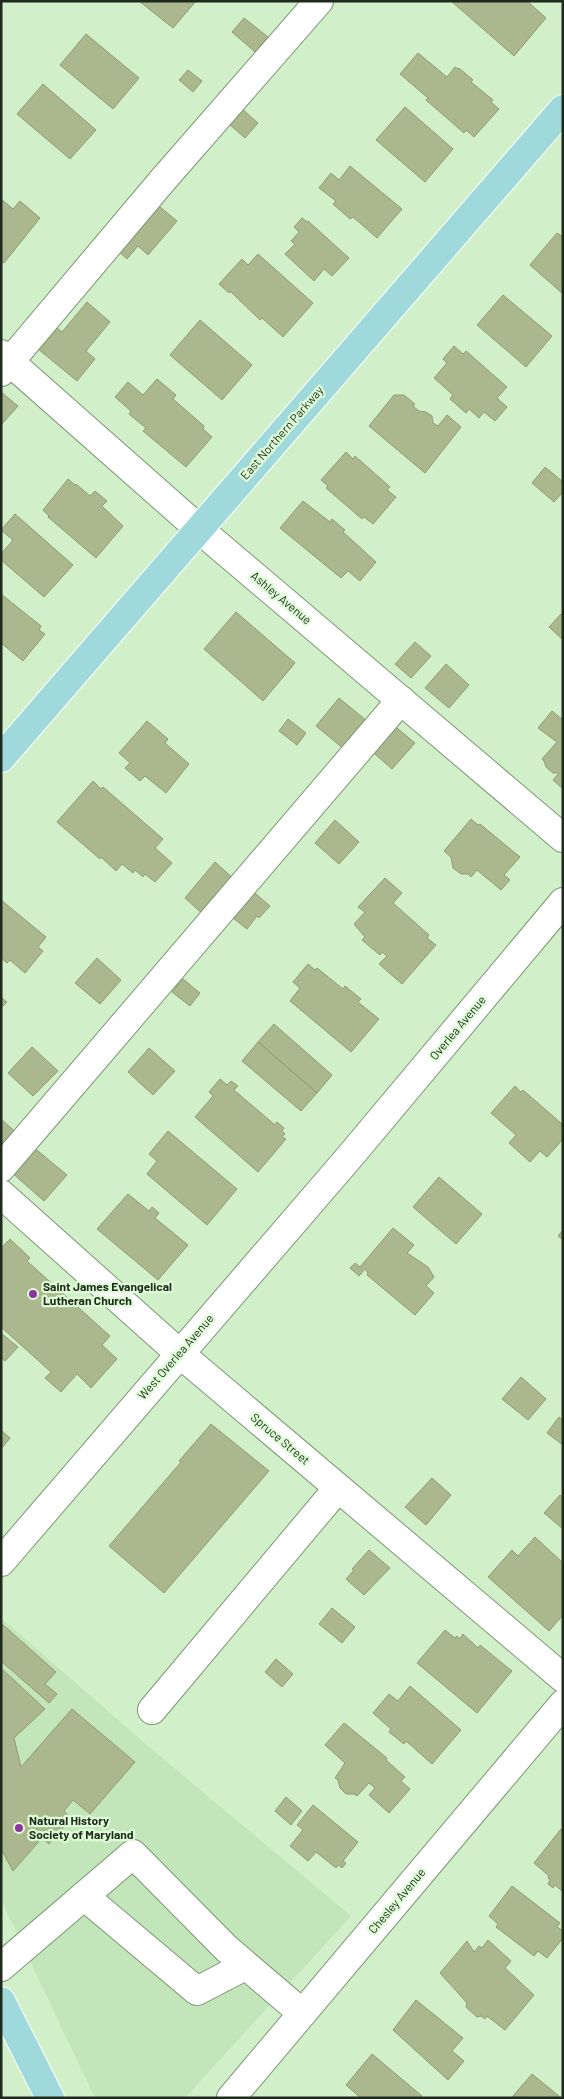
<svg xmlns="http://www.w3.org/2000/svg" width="564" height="2099" font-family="Barlow,sans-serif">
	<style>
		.built { fill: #c2e5ba }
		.building { fill: #abb78c; stroke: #919b72 }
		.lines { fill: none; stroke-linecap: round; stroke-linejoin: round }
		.minor-casing { stroke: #7b9774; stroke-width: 30 }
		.major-casing { stroke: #fff; stroke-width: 30 }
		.minor { stroke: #fff; stroke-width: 28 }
		.major { stroke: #a0d9dc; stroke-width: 28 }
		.poi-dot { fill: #8c34a0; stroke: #defdd7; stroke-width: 2 }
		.labels { text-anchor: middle; stroke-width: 4.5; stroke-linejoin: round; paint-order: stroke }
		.street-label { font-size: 12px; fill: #1e2a1c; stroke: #defdd7 }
		.poi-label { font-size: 12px; font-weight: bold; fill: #1e2a1c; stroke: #defdd7; text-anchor: start }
	</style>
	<rect width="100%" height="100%" fill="#d1f0ca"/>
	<polygon class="built" points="1,1618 148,1746 351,1916 185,2098 95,2098 1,1900"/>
	<g class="building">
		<polygon points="139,1 196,1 173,28"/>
		<polygon points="451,1 527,1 546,18 514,56"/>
		<polygon points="244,18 268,37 255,52 232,32"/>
		<polygon points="86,34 139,78 113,109 60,65"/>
		<polygon points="418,53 447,77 455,67 458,69 459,68 473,80 471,82 493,100 491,102 499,109 474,137 466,130 464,133 426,100 428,98 400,74"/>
		<polygon points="188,70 202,81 193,92 179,80"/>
		<polygon points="43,84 96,130 70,159 17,114"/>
		<polygon points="405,107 453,149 425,182 376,140"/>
		<polygon points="241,108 258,123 245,138 228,123"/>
		<polygon points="350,166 402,209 377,238 353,217 350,219 333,204 336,201 319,188 331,173 339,180"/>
		<polygon points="1,199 13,209 20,201 40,218 4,263 1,261"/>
		<polygon points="154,202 177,221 148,255 138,246 127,259 117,250"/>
		<polygon points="302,218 307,222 308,221 349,258 332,276 324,269 314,281 285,254 295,244 291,241 299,232 294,227"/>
		<polygon points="557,233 563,237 563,294 530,265"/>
		<polygon points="258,254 313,303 283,337 262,318 260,320 230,291 229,293 219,284 242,259 248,265"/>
		<polygon points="503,295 552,336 526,367 477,325"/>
		<polygon points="87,302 110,322 86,351 95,359 77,381 32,344 50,322 62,332"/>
		<polygon points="200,320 252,365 222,400 170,355"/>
		<polygon points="454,346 463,354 466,351 507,387 497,398 507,407 495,421 484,412 479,418 469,409 466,413 450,399 453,395 434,378 447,363 443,359"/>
		<polygon points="157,379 176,395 173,399 204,426 203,429 212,437 186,467 143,431 146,428 129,414 131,411 115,397 128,382 143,395"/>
		<polygon points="1,392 18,406 1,425"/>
		<polygon points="394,395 404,395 415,404 413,406 419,411 426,412 432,416 433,423 438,426 447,415 461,427 425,473 369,426"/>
		<polygon points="346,452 353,459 355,456 390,487 387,490 396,497 373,524 364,517 362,519 326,488 328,486 321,480"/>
		<polygon points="545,467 563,482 563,492 554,502 532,483"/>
		<polygon points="68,479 75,485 76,484 90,496 95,491 107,501 102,506 123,526 96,558 48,517 49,516 43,510"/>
		<polygon points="303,501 330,522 332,519 345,530 343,532 376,562 360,581 348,571 341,578 280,528"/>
		<polygon points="15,514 73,565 44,597 1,560 1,554 13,540 1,530"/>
		<polygon points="1,594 41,626 39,630 45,634 23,661 1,643"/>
		<polygon points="236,612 295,663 263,701 204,649"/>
		<polygon points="561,614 563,615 562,639 549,627"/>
		<polygon points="415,642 431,656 411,678 395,664"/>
		<polygon points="446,664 469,685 449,708 425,688"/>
		<polygon points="339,698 367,721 344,749 316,726"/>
		<polygon points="552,711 563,720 563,789 553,780 559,773 553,773 546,767 544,761 542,759 557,742 538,728"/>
		<polygon points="288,719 306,733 297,745 279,731"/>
		<polygon points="147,721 168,739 165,743 189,764 166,793 145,776 140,781 125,768 130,763 119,753"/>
		<polygon points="391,723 415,743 392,769 369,749"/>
		<polygon points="93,781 101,789 103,787 163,839 155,848 172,863 155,882 145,874 143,877 135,870 133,873 122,864 116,871 101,857 100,859 57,822"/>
		<polygon points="471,819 478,825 480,824 520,857 504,875 510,880 501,890 477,870 471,877 468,874 461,874 453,868 451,857 444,851"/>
		<polygon points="335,820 359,842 339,864 315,843"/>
		<polygon points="215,862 235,880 204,915 185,898"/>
		<polygon points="385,878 402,893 393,903 429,935 427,938 436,945 402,984 379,964 387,956 382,952 380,955 362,940 365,937 354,924 365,912 358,907"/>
		<polygon points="249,888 270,906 259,918 257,916 247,929 228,914"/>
		<polygon points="1,900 46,937 38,947 43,951 25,973 10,960 7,963 1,958"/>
		<polygon points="97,958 121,980 100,1004 75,983"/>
		<polygon points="308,964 315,970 317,968 343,989 345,986 361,999 358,1002 379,1019 351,1052 290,1001 300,988 293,982"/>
		<polygon points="183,979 200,993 190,1006 172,992"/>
		<polygon points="1,997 7,1002 1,1008"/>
		<polygon points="274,1024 332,1075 317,1093 258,1042"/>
		<polygon points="258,1042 317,1093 301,1111 242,1061"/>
		<polygon points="32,1047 58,1071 33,1096 8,1073"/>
		<polygon points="149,1048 175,1071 153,1095 128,1072"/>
		<polygon points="220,1079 227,1085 231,1081 238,1086 234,1090 275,1125 277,1122 284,1128 282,1131 285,1134 282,1137 286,1139 258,1172 195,1117 213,1096 209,1092"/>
		<polygon points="515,1086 521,1092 523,1090 562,1124 561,1126 563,1127 563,1139 547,1157 540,1151 530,1162 509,1143 516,1135 491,1113"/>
		<polygon points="1,1119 20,1136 1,1158"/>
		<polygon points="168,1131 237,1189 207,1225 147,1174 157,1161 149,1154"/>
		<polygon points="32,1146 67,1175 44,1201 10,1171"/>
		<polygon points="439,1177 482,1214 456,1244 413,1207"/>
		<polygon points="128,1194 149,1211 152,1207 159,1213 155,1218 188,1245 158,1280 97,1229"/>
		<polygon points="393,1228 414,1245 407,1253 428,1267 434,1277 426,1286 434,1293 415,1315 367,1275 368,1273 365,1269 359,1276 350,1268 355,1263 360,1267"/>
		<polygon points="563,1230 563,1240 558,1236"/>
		<polygon points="10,1239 30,1258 27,1261 110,1336 102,1345 117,1359 91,1388 77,1374 61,1392 45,1378 51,1372 1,1327 1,1248"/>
		<polygon points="1,1333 18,1347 5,1361 1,1358"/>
		<polygon points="521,1377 546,1399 528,1420 502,1399"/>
		<polygon points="559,1417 563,1420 563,1445 547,1433"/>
		<polygon points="211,1424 269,1471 164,1593 109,1546 181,1462 179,1461"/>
		<polygon points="1,1430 10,1438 1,1449"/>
		<polygon points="432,1478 451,1495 426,1525 405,1507"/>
		<polygon points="560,1495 563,1498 563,1529 544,1513"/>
		<polygon points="535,1537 563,1563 563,1615 549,1631 488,1577 512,1550 518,1556"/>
		<polygon points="369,1550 390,1568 364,1595 346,1579 354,1570 352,1569"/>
		<polygon points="332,1608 355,1627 342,1643 319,1624"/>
		<polygon points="2,1624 56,1672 45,1684 57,1694 49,1703 1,1661"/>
		<polygon points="445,1630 455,1638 457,1636 460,1639 463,1634 478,1648 480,1645 512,1671 477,1713 417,1663"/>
		<polygon points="276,1659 293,1674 282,1687 265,1672"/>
		<polygon points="1,1668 45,1709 14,1738 21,1767 72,1709 135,1762 90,1814 73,1800 64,1811 71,1818 68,1822 49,1844 42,1838 13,1871 1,1849"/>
		<polygon points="410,1686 461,1730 432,1764 406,1741 404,1744 389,1732 391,1729 373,1713 389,1694 398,1701"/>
		<polygon points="344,1723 387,1758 386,1760 405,1777 401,1781 410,1789 389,1813 369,1795 375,1788 369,1783 357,1796 354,1794 346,1794 340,1788 338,1780 335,1778 345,1763 325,1745"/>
		<polygon points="286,1797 302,1811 291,1825 275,1811"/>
		<polygon points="313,1805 358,1842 343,1861 346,1863 342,1868 338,1865 336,1868 316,1852 308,1861 290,1846 303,1830 297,1825"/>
		<polygon points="561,1829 563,1831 563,1892 555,1885 553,1888 548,1884 550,1880 548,1878 549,1876 534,1863"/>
		<polygon points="512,1886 560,1923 557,1927 563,1931 563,1938 547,1958 538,1951 534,1956 496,1927 498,1924 489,1916"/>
		<polygon points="488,1940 511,1961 505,1968 534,1995 505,2030 487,2016 485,2019 481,2016 477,2017 466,2007 467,2003 440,1973 467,1941 474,1952 479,1946 482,1948"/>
		<polygon points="416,2000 463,2038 452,2051 464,2061 448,2080 393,2030"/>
		<polygon points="372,2054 422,2096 420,2098 361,2098 346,2085"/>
		<polygon points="532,2074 559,2096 558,2098 512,2097"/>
	</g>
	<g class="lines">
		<g class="minor-casing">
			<g id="minor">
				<polyline points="1,354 199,529 563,838"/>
				<polyline points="1,372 162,181 319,1"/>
				<polyline points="1,1168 401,700"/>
				<polyline points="1,1194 179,1353 563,1678"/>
				<polyline points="1,1562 352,1154 563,902"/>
				<polyline points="152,1710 338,1488"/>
				<polyline points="245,1966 197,1991 84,1896 133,1854 227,1949 302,2013"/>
				<polyline points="1,1967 84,1896"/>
				<polyline points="231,2098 563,1704"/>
			</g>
		</g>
		<g class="major-casing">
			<g id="major">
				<polyline points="1,758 563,109"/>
				<polyline points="1,2001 50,2098"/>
			</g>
		</g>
		<use href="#minor" class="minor"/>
		<use href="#major" class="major"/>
	</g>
	<g class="poi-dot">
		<circle cx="33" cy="1294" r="5"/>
		<circle cx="19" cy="1828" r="5"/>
	</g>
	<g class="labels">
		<g class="street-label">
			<text transform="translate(282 433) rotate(-49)" y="4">East Northern Parkway</text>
			<text transform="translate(281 598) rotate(40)" y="4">Ashley Avenue</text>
			<text transform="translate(458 1028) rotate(-50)" y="4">Overlea Avenue</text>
			<text transform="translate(176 1357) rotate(-49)" y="4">West Overlea Avenue</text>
			<text transform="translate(280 1439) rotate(40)" y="4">Spruce Street</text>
			<text transform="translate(397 1901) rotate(-50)" y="4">Chesley Avenue</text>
		</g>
		<g class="poi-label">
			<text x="43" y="1291">Saint James Evangelical<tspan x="43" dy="14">Lutheran Church</tspan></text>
			<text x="29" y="1825">Natural History<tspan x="29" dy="14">Society of Maryland</tspan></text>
		</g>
	</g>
	<rect width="564" height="2099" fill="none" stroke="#1e2a1c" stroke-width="5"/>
</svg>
